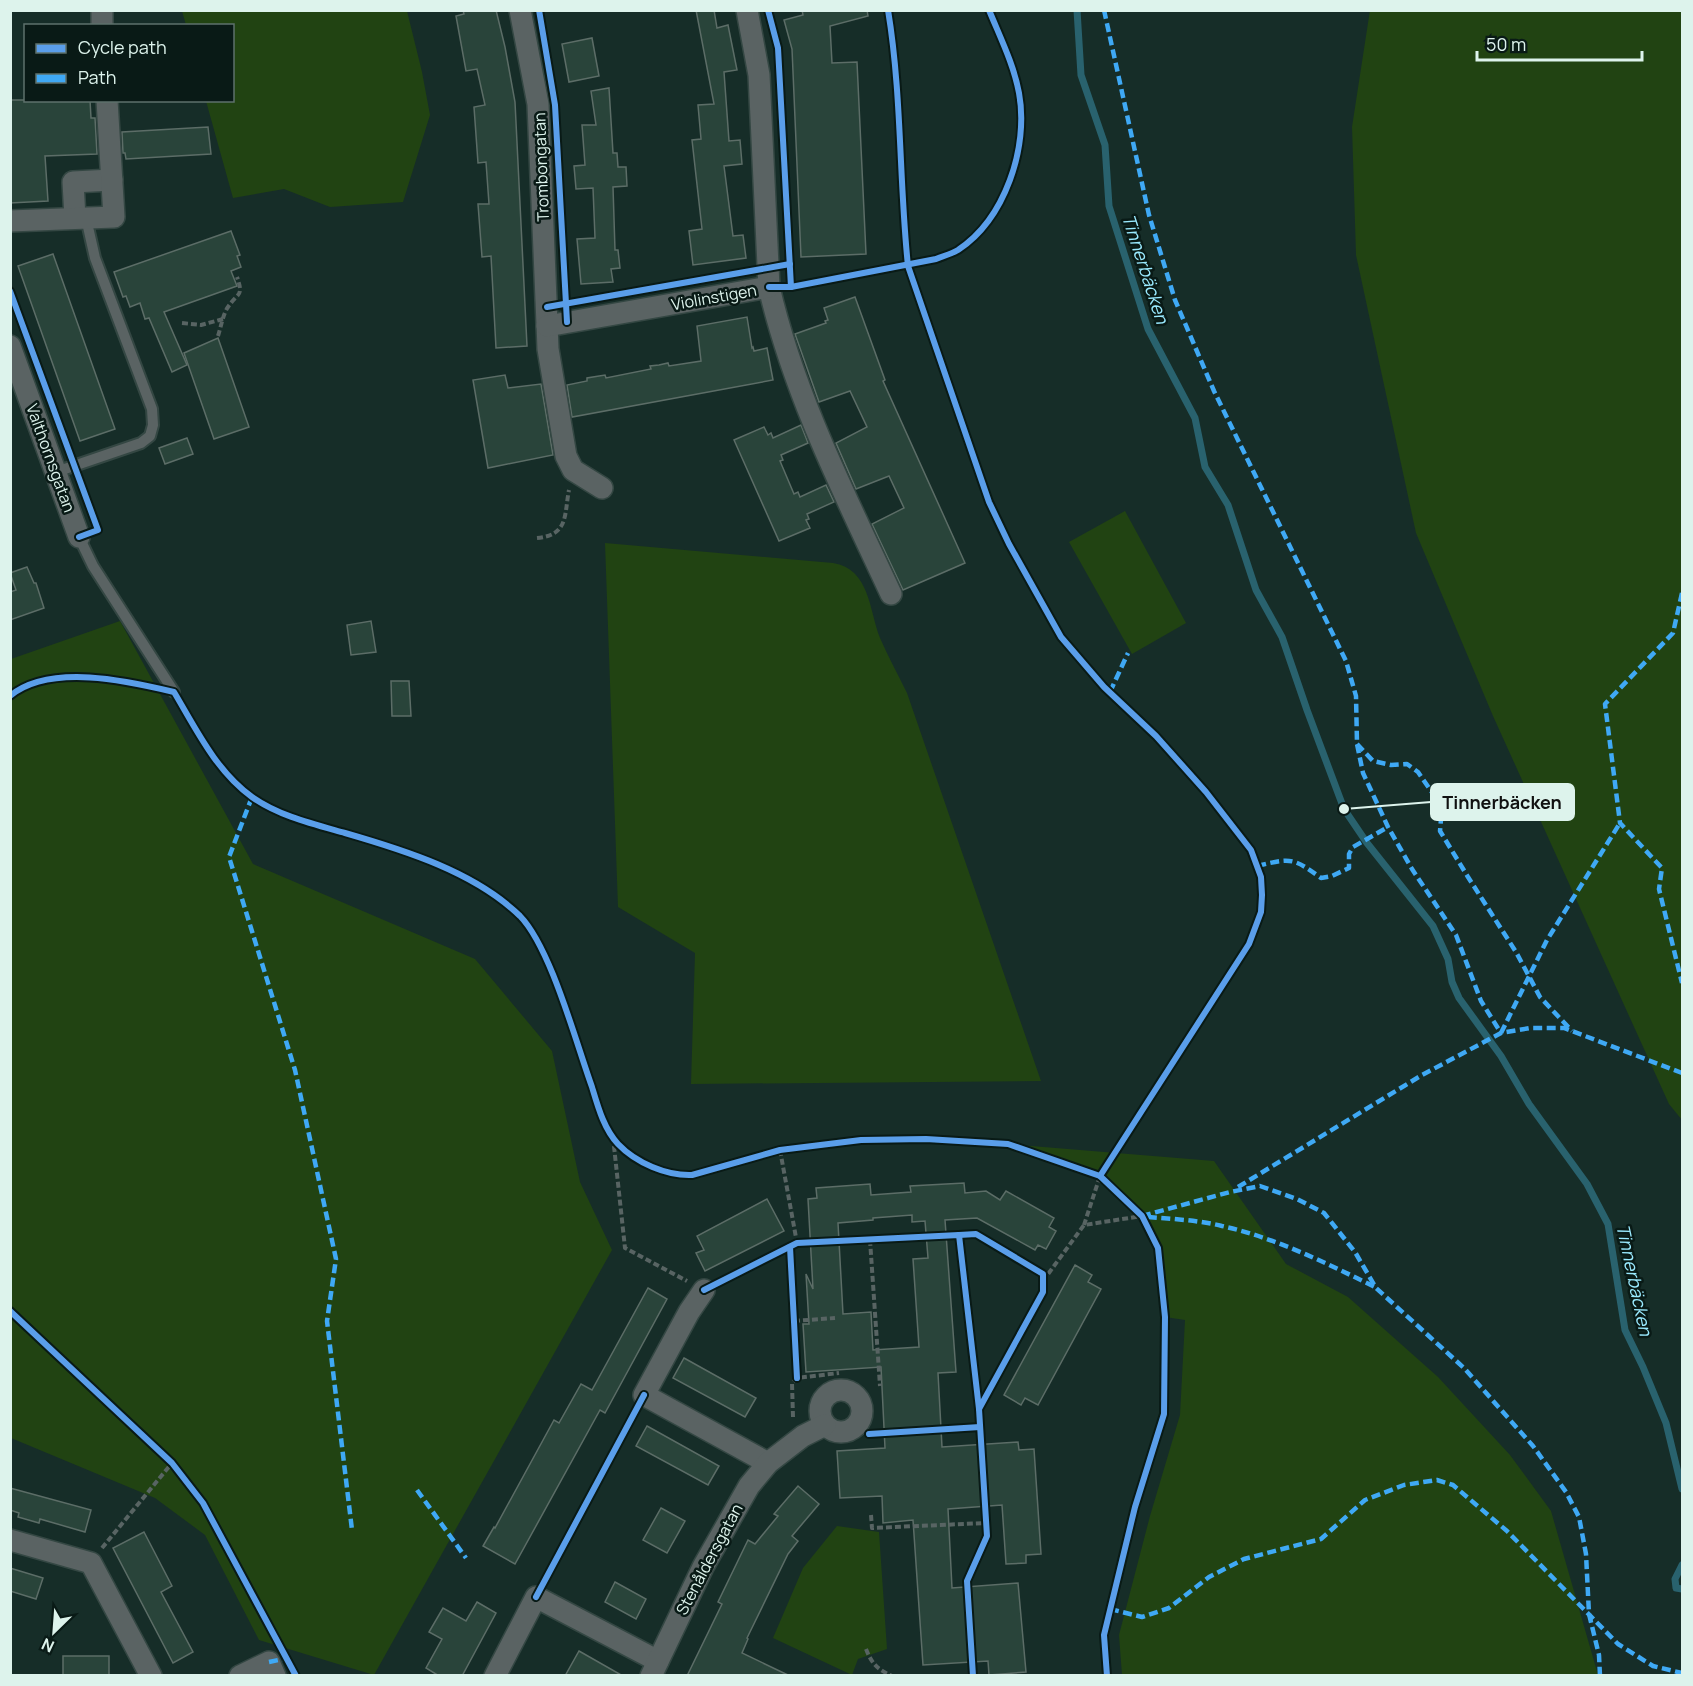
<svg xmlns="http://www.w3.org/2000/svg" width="1693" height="1686" font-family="Manrope,sans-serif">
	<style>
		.green { fill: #214312 }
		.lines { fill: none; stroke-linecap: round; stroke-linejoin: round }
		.stream { stroke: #29626e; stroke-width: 7 }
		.building { fill: #29443a; stroke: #5c6d67; stroke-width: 1.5; fill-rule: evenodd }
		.service-casing { stroke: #344743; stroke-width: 14 }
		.minor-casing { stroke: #344743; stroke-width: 24 }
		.path { stroke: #586463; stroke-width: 4; stroke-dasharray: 6 3; stroke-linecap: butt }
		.service { stroke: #5a6363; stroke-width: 10 }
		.minor { stroke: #5a6363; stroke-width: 21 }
		.quiet { stroke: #3fa9f5; stroke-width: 4.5; stroke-dasharray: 9 4.5; stroke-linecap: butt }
		.cycleway-casing { stroke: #091a16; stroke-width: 10 }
		.cycleway { stroke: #5a9eea; stroke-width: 6 }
		.labels { text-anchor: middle; stroke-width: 5; stroke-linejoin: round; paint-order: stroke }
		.street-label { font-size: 16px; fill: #ddf3ec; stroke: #091a16 }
		.water-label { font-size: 18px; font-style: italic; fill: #9aeaff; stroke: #091a16 }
		.leader { fill: none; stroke: #ddf3ec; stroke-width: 2 }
		.callout-dot { fill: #ddf3ec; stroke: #091a16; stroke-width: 2 }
		.callout { fill: #ddf3ec; stroke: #ddf3ec; stroke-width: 2 }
		.callout-label { font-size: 18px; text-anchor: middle; font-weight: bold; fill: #111 }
	</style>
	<rect width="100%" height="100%" fill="#162d28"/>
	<g class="green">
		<polygon points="1370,10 1682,11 1682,1120 1669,1104 1493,716 1416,533 1356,255 1352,127"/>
		<polygon points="182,11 407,11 422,72 430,115 403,202 330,207 284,189 233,198 206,101 232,100 232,26 186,25"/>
		<polygon points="1125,511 1186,623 1132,654 1069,542"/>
		<path d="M605,543l228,20c37,6 36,47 47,75 8,18 18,37 27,55l134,388 -350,3 4,-131 -77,-46z"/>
		<polygon points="120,621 253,864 475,959 552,1051 580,1182 612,1250 374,1675 259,1640 205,1535 155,1498 11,1438 11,659"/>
		<polygon points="1008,1144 1214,1161 1286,1264 1348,1297 1438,1377 1510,1455 1551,1511 1598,1675 1122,1675 1119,1635 1150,1516 1180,1415 1185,1320 1165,1317 1158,1248 1142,1216 1100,1176"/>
		<polygon points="837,1526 879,1532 887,1649 858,1659 852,1675 773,1638 803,1568"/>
	</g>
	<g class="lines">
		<g class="stream">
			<polyline points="1077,10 1081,75 1105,145 1109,206 1148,329 1195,418 1205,467 1228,505 1256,590 1282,637 1307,710 1344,809 1367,843 1433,926 1448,959 1452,982 1459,998 1501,1056 1529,1104 1587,1184 1608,1224 1625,1330 1643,1367 1666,1423 1682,1489"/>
			<polyline points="1682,1565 1675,1579 1676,1588 1682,1589"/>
		</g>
	</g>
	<g class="building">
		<polygon points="463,10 496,10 505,47 515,102 527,346 496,348 491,256 482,257 478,204 489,204 486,162 478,163 474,107 485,105 477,69 466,71 456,16 464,14"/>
		<polygon points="696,10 714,10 717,28 728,25 737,70 724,72 729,141 740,140 742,164 724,166 733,236 743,235 746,258 693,265 689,231 702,229 692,140 701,139 698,105 714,104"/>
		<polygon points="802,10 867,10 868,16 830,26 832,63 857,62 866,254 801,257 792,49 784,20 803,15"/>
		<polygon points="592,38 599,76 569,82 562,44"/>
		<polygon points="609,88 613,153 617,153 618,167 626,167 627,186 613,187 615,250 618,250 620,268 611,269 613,282 581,284 577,239 595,238 593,188 576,189 574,166 585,165 582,125 596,125 591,91"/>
		<polygon points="10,100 90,100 91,118 95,118 97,154 45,156 48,201 10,203"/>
		<polygon points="208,127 211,154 126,159 125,153 123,153 122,132"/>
		<polygon points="231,231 240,255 237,256 241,267 231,271 237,286 164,312 187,365 172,372 149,318 145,319 140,303 130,307 126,296 123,297 114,272"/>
		<polygon points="53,254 115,429 80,441 18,266"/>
		<polygon points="855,297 885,380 883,381 965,563 903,590 872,524 904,508 889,476 856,489 836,443 867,427 850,391 819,402 795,334 826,323 825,321 828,320 824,308"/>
		<polygon points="747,317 752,348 753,347 754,351 767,348 773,380 572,417 567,385 587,381 587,378 605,375 606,378 651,369 650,366 659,365 668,363 669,366 701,361 697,326"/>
		<polygon points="218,338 249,427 214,439 184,353"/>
		<polygon points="505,375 508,388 541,384 553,455 488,468 473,380"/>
		<polygon points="801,425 808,443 781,455 783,460 780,461 794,494 798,492 800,497 826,485 834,502 807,514 809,519 806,520 810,528 779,541 734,440 764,427 768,435 771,433 773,438"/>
		<polygon points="187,438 193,454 165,464 159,448"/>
		<polygon points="27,567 34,583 36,583 44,608 10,620 10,592 16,590 10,573"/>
		<polygon points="371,621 376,652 351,655 347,625"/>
		<polygon points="391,681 409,681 411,716 392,716"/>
		<path d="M964,1183l1,10 21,-2 14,9 6,-9 48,27 -5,9 7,4 -10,18 -8,-4 -3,5 -58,-32 -32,2 11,152 -18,1 4,74 76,-5 1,8 15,-1 7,105 -15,1v8l-20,1 -4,-59 -54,4 4,79 66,-5 8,89 -37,3 -1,-14 -65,4 -10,-145 -30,3 -1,-27 -42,2 -3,-47 48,-3 -4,-81 -75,5 -3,-48h6l-3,-50 7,15 -5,-90 9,-1 -1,-10 54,-4 1,11 40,-3 -1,-6zM912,1215v7l13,-1 3,37 -15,1 6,88 -46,3 -2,-38 -28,2 -5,-91 35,-3v-2z"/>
		<polygon points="767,1199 784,1231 705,1271 696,1253 704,1250 697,1236"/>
		<polygon points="1075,1265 1092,1275 1088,1282 1101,1289 1038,1405 1025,1398 1021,1405 1004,1395"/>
		<polygon points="648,1288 667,1299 605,1413 600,1410 515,1564 483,1546 494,1527 495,1528 554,1420 559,1423 581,1384 592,1390"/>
		<polygon points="684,1358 756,1398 745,1417 673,1378"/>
		<polygon points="647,1426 719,1466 708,1485 636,1446"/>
		<polygon points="798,1486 819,1504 792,1536 798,1541 788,1554 747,1638 748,1639 742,1653 790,1676 687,1676 722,1604 718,1602 748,1540 755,1544 778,1516 774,1514"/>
		<polygon points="10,1488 91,1510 85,1532 40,1519 39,1523 18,1517 19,1513 10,1510"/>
		<polygon points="661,1508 685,1521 667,1553 643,1540"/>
		<polygon points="144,1532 172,1586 161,1592 193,1652 173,1663 113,1548"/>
		<polygon points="10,1568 43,1578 36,1599 10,1591"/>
		<polygon points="615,1582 646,1599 636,1619 605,1602"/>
		<polygon points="477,1602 496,1613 462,1676 439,1676 426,1668 442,1639 429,1632 443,1608 466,1621"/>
		<polygon points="579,1651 623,1676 565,1676"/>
		<rect x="63" y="1656" width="46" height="20"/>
	</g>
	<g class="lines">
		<g class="service-casing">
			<g id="service">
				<polyline points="56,472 141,443 150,436 153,425 152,409 95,258 86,218"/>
				<polyline points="79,537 93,566 174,692"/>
			</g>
		</g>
		<g class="minor-casing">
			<g id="minor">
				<polyline points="102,10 102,26"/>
				<polyline points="520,10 538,104 548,349 566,456 573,470 602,488"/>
				<path d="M747,10l12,65 10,212c25,108 76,208 122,307"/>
				<polyline points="75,218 73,182 112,180"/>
				<polyline points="10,221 114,217 107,100"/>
				<polyline points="547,326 769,287"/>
				<polyline points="10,346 79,537"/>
				<polyline points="704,1290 689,1312 644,1395 768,1463"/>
				<circle cx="841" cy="1411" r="21"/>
				<polyline points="10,1540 91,1563 151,1676"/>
				<polyline points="240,1676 269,1662 275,1676"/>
				<polyline points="495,1676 536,1597 658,1661"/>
				<polyline points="651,1676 703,1567 749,1486 768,1463 803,1436 825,1425"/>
			</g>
		</g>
		<g class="path">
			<polyline points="182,323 201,325 223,319"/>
			<path d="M218,336c3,-9 5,-22 10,-29 10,-15 16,-10 9,-30"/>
			<path d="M537,538c32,-3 27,-23 32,-48"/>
			<polyline points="613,1137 625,1248 687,1281"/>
			<polyline points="780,1150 797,1243"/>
			<polyline points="1084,1225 1100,1176"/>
			<polyline points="870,1240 880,1386"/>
			<polyline points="1043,1281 1084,1225 1142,1216"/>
			<polyline points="794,1321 835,1318"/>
			<polyline points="793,1417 792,1383 797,1378 839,1373"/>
			<polyline points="871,1515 872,1528 986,1523"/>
			<polyline points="102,1548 172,1463"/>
			<path d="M866,1649c6,15 11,20 26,27"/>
		</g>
		<use href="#service" class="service"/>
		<use href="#minor" class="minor"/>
		<g class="quiet">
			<polyline points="1104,10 1149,215 1175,300 1214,391 1346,661 1356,696 1357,744 1363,773 1388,827 1412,869 1456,935 1481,1001 1501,1033"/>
			<polyline points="1682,593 1673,633 1605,704 1620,823 1662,868 1659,889 1682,983"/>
			<polyline points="1110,692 1128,653"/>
			<polyline points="1357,744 1373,761 1391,765 1407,764 1418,772 1442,807 1440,831 1468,877 1516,952 1540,997 1572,1031"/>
			<polyline points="252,797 229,857 295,1070 336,1259 327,1321 352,1530"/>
			<path d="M1257,866c34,-8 35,-9 64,12l11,-2 17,-8v-14l4,-7 35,-20"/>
			<polyline points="1501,1033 1547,940 1620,823"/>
			<polyline points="1238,1187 1422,1075 1501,1033 1530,1028 1564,1028 1682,1073"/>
			<polyline points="1142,1216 1230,1192 1260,1186 1297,1199 1324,1213 1355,1252 1376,1288 1464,1368 1533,1446 1566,1492 1579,1517 1586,1554 1589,1614 1599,1655 1600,1676"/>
			<path d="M1148,1217c24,2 50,3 74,9 54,12 104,37 153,61"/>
			<polyline points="417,1490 466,1558"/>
			<polyline points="1110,1609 1142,1617 1169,1608 1209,1577 1244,1559 1321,1539 1365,1500 1404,1485 1437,1480 1453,1485 1507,1531 1618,1644 1653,1666 1682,1673"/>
			<polyline points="269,1662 288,1658"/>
		</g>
		<g class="cycleway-casing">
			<g id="cycleway">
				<polyline points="539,10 555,105 567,322"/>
				<polyline points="768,10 778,48 791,287"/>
				<path d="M888,10c14,85 11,171 20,256l81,236 20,42 52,93 43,50 52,49 50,56 45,58 10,27 1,18 -1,17 -12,32 -149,232"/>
				<path d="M769,287h22l145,-28c7,-3 15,-5 22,-9 47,-31 71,-103 61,-157 -5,-28 -19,-56 -30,-83"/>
				<polyline points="10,291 98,530 79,537"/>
				<polyline points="547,307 790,264"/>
				<path d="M10,696c40,-33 118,-15 164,-4 22,37 42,79 78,105 27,19 61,27 93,36 59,17 130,39 175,83 31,32 56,127 72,171 6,20 12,42 26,57 18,19 49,32 74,31l88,-25 81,-10 65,-1 82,5 92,32 42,40 16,32 7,69 -1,97 -29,93 -31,128 3,41"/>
				<polyline points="959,1235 976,1234 1043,1274 1043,1292 979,1409 987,1536 967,1581 973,1676"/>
				<polyline points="790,1247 797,1378"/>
				<polyline points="704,1290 797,1243 959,1235 979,1409"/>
				<polyline points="10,1311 172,1463 203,1503 296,1676"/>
				<polyline points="869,1434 980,1427"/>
				<polyline points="536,1597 644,1395"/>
			</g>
		</g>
		<use href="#cycleway" class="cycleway"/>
	</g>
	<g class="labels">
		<g class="street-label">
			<text transform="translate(541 167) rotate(-92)" y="6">Trombongatan</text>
			<text transform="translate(714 297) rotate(-10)" y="6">Violinstigen</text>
			<text transform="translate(51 458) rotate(70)" y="6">Valthornsgatan</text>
			<text transform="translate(709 1559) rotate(-62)" y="6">Stenåldersgatan</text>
		</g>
		<g class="water-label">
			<text transform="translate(1145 269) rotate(72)" y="6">Tinnerbäcken</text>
			<text transform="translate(1634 1280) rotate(78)" y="6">Tinnerbäcken</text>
		</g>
	</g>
	<path class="leader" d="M1344 809L1431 802"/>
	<circle class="callout-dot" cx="1344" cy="809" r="6"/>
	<rect class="callout" x="1431" y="784" width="143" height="36" rx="6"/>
	<g class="callout-label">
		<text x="1502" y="809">Tinnerbäcken</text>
	</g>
	<rect width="1693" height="1686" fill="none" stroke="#ddf3ec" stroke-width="24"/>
	<rect x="24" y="24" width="210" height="78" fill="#091a16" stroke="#5e716c" stroke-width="1.5"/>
	<rect x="36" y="44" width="30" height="9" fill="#5a9eea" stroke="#5e716c" stroke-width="1.5"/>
	<text x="78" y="54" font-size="18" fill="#ddf3ec">Cycle path</text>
	<rect x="36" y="74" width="30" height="9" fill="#3fa9f5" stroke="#5e716c" stroke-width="1.5"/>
	<text x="78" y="84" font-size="18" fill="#ddf3ec">Path</text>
	<g transform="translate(54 1632) rotate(205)" stroke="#091a16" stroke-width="4.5" paint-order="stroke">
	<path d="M0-4.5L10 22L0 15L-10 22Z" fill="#ddf3ec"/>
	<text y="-9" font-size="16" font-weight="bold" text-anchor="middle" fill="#ddf3ec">N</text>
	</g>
	<path d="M1477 51v9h165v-9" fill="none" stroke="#ddf3ec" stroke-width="3"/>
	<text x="1486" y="51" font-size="18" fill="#ddf3ec" stroke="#091a16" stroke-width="4.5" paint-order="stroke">50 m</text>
</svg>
